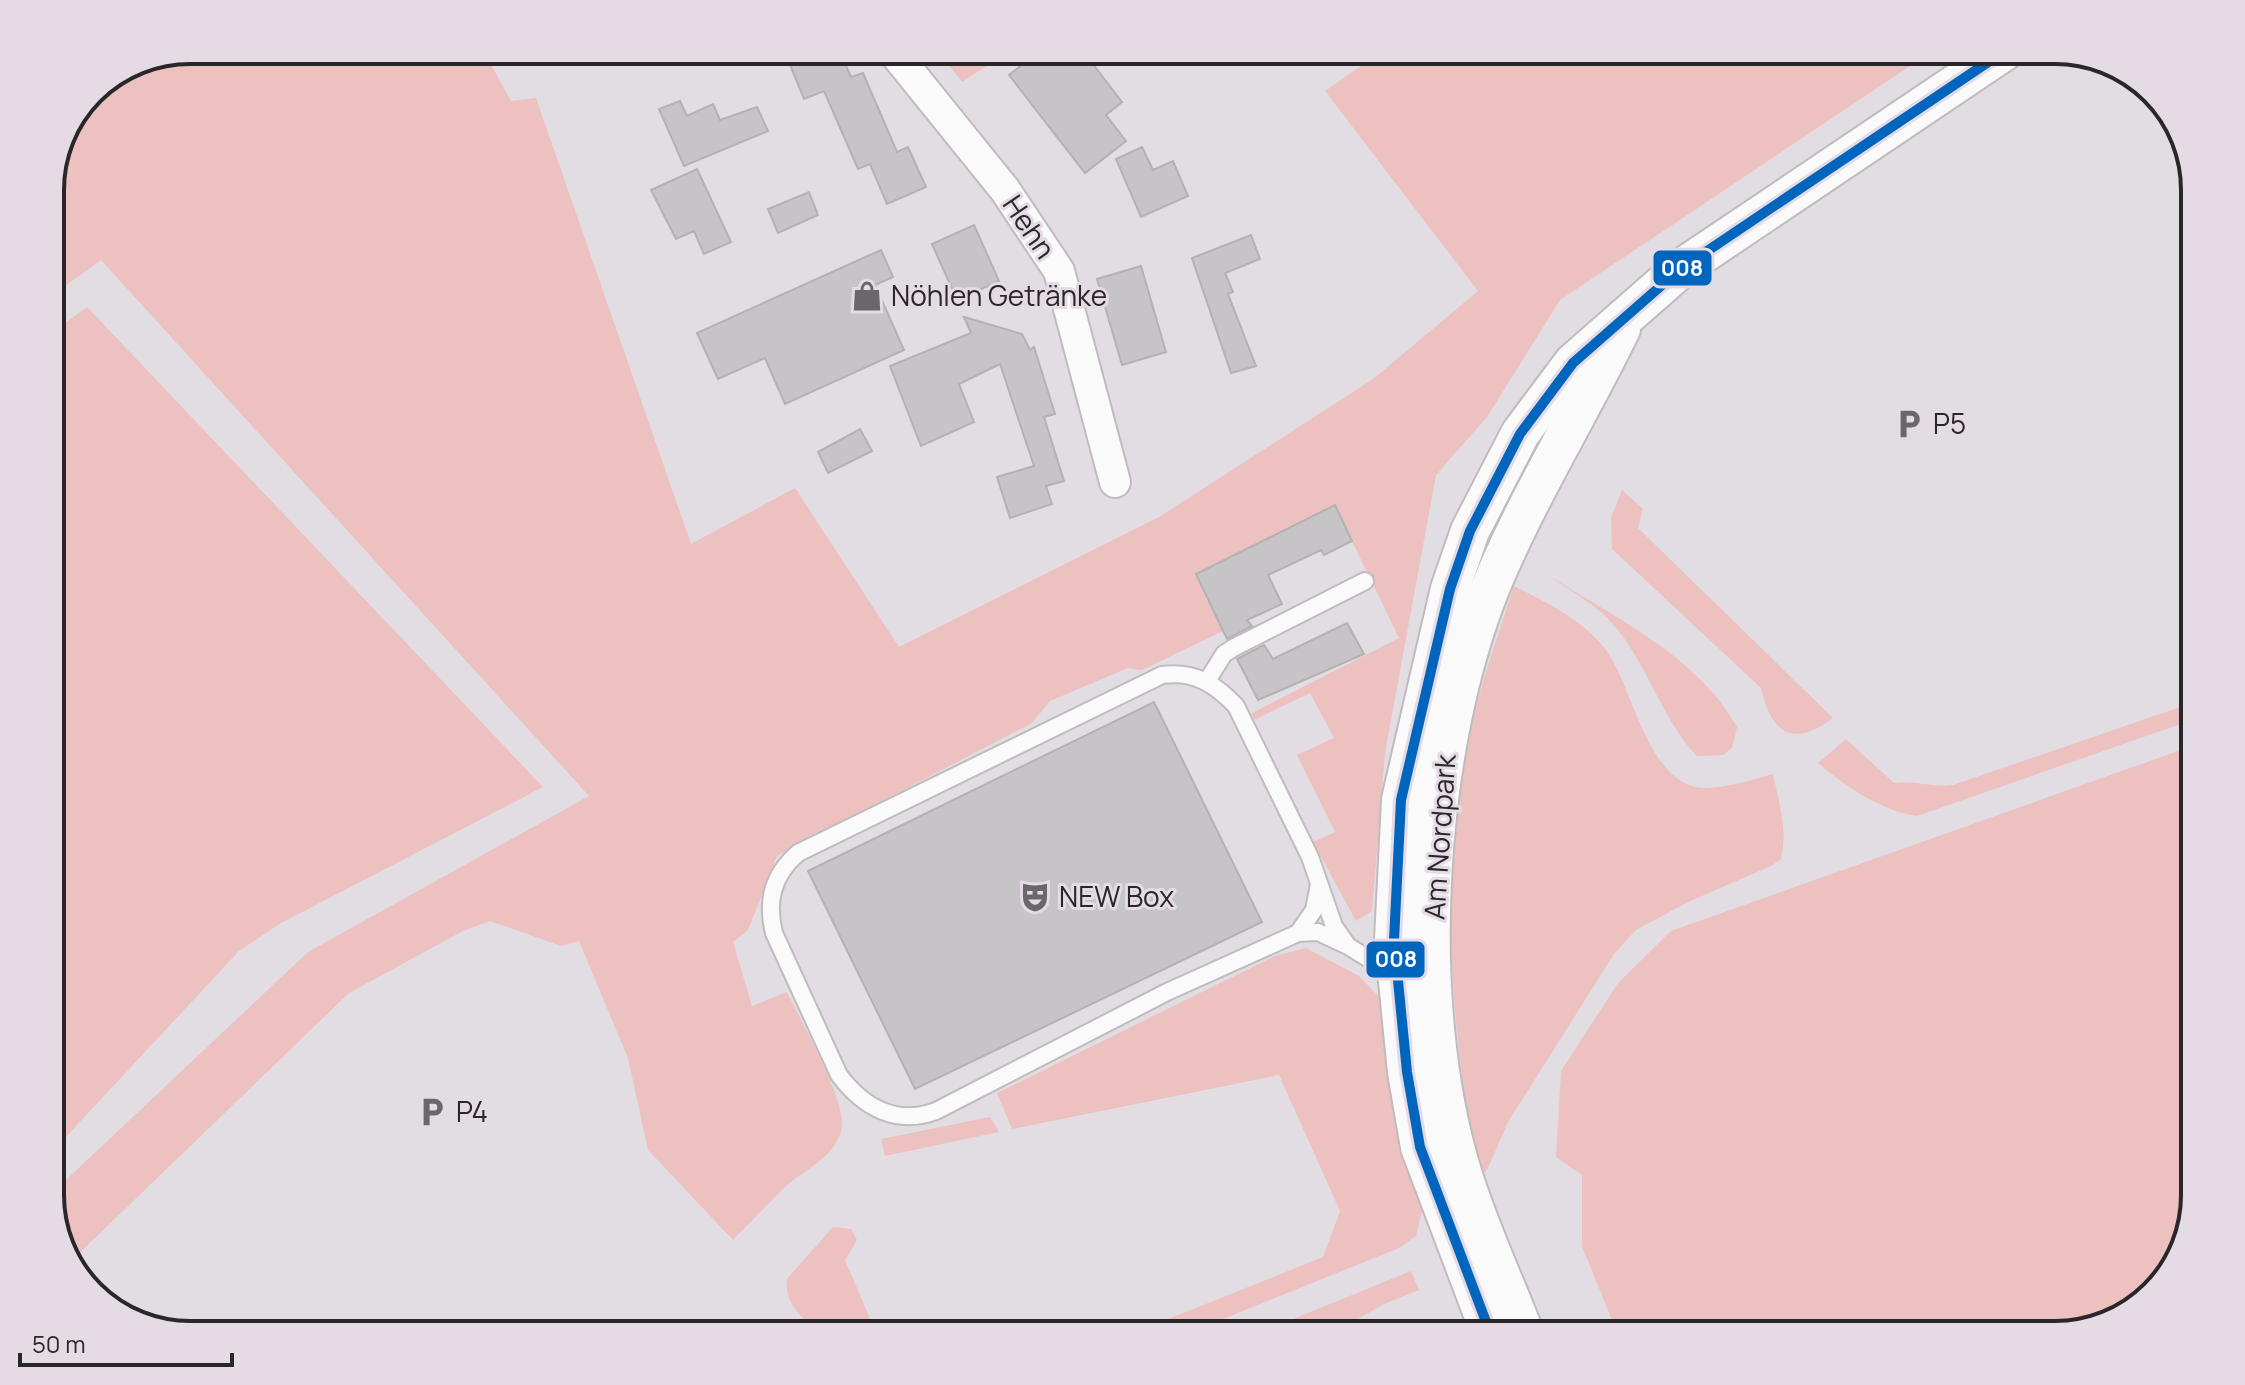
<svg xmlns="http://www.w3.org/2000/svg" width="2245" height="1385" font-family="Manrope,sans-serif">
	<style>
		.green { fill: #ecc1c0 }
		.building { fill: #c7c4c8; stroke: #b4b1b5; stroke-width: 2 }
		.lines { fill: none; stroke-linecap: round; stroke-linejoin: round }
		.service-casing { stroke: #bfbbbf; stroke-width: 20 }
		.minor-casing { stroke: #bfbbbf; stroke-width: 34 }
		.tertiary-casing { stroke: #bfbbbf; stroke-width: 42 }
		.service { stroke: #fbfafb; stroke-width: 16 }
		.minor { stroke: #fbfafb; stroke-width: 30 }
		.tertiary { stroke: #fbfafb; stroke-width: 38 }
		.bus-1-casing { stroke: #e4dbe4; stroke-width: 16 }
		.bus-1 { stroke: #0065bd; stroke-width: 10 }
		.labels { text-anchor: middle; stroke-width: 6; stroke-linejoin: round; paint-order: stroke }
		.street-label { font-size: 28px; fill: #2a272a; stroke: #e4dbe4 }
		.poi-label { font-size: 28px; fill: #2a272a; stroke: #e4dbe4; text-anchor: start }
		.rim { fill: none; stroke: #2a272a; stroke-width: 4 }
		.line-badge { stroke: #e4dbe4; stroke-width: 3 }
		.badge-label { font-size: 22px; text-anchor: middle; font-weight: bold; fill: #fff }
	</style>
	<rect width="100%" height="100%" fill="#e2dde2"/>
	<g class="green">
		<path d="M190,50h293l28,51 25,-3 155,446 104,-56 104,159 260,-130 214,-138 105,-88 -153,-200 59,-41h550l-374,250 -73,117 -51,58 -51,278 -13,158 -16,10 -43,-79 22,-10 -38,-77 37,-17 -24,-45 -56,27 -2,-7 147,-75 -64,-132 -139,67 27,58 -81,39 -14,-2 -78,33 -18,22 -255,133 -29,74 -15,12 19,64 35,-14c13,27 59,109 55,135 -6,31 -38,42 -58,61 -17,17 -34,35 -51,52l-85,-90 -20,-92 -49,-117 -18,5 -71,-25 -27,10 -114,62 -281,271 -18,-69 258,-243 281,-156 -488,-536 -51,37v-116l41,-90 46,-31z"/>
		<polygon points="937,50 1011,50 962,82"/>
		<polygon points="87,307 543,787 281,923 239,951 50,1154 50,334"/>
		<path d="M1622,490l21,19 -5,19 195,190c-39,30 -62,16 -72,-30l-149,-139 -1,-31z"/>
		<path d="M1546,574c66,42 152,82 191,153l-5,21 -9,7 -26,1c-40,-42 -52,-104 -95,-143 -17,-15 -38,-26 -56,-39z"/>
		<path d="M1514,586c33,17 72,35 94,67 27,40 41,136 99,135 22,-1 45,-8 66,-14 6,29 15,56 8,85l-10,7 -83,36 -52,28 -22,24 -106,168 -21,48 -11,8c-22,-144 -39,-290 -9,-435 12,-54 30,-105 47,-157z"/>
		<path d="M2195,702v17l-278,97c-36,-5 -72,-30 -99,-53l28,-24 48,44c21,-3 38,5 59,2z"/>
		<polygon points="2195,745 2195,1196 2176,1266 2125,1317 2056,1335 1618,1335 1582,1246 1582,1175 1556,1157 1561,1071 1618,983 1671,931"/>
		<polygon points="1306,948 1359,976 1379,997 1423,1207 1416,1236 1399,1248 1183,1335 1128,1335 1323,1257 1340,1211 1279,1075 1012,1129 997,1093 1275,956"/>
		<polygon points="990,1117 999,1132 885,1156 881,1139"/>
		<path d="M833,1227l18,2 6,11 -12,20 32,75h-56c-17,-16 -37,-30 -34,-56z"/>
		<polygon points="1411,1271 1419,1290 1384,1304 1330,1335 1254,1335"/>
	</g>
	<g class="building">
		<polygon points="784,50 839,50 851,77 863,73 897,152 908,147 926,187 887,204 870,164 858,169 824,91 804,99"/>
		<polygon points="1041,50 1082,50 1122,102 1106,115 1126,141 1085,173 1009,75"/>
		<polygon points="680,101 687,116 713,104 720,120 757,107 768,131 684,166 659,109"/>
		<polygon points="1142,147 1153,170 1173,161 1188,196 1141,217 1116,159"/>
		<polygon points="697,169 731,242 704,254 694,231 676,239 651,190"/>
		<polygon points="809,192 818,215 778,233 768,209"/>
		<polygon points="974,225 999,281 957,300 932,244"/>
		<polygon points="1251,235 1260,259 1225,273 1233,292 1228,294 1256,366 1231,373 1192,258"/>
		<polygon points="881,250 893,277 875,285 904,350 785,404 765,358 718,379 697,333"/>
		<polygon points="1141,266 1166,352 1122,365 1097,279"/>
		<polygon points="964,317 1022,334 1030,350 1034,347 1055,414 1044,417 1064,481 1046,486 1052,504 1010,518 997,477 1034,466 1000,364 959,384 974,422 921,446 890,366 971,333"/>
		<polygon points="860,429 872,451 828,473 818,452"/>
		<polygon points="1335,505 1352,541 1324,555 1321,550 1268,575 1282,604 1247,620 1252,626 1227,639 1196,574"/>
		<polygon points="1347,623 1364,654 1258,700 1237,659 1264,645 1273,659"/>
		<polygon points="1154,702 1262,922 915,1089 808,871"/>
	</g>
	<g class="lines">
		<g class="service-casing">
			<g id="service">
				<polyline points="1207,681 1224,654 1233,648 1365,581"/>
				<polyline points="1298,933 1314,910 1319,884"/>
				<path d="M1348,946l-30,-14 -20,1 -131,59 -231,119c-40,15 -73,-4 -97,-36l-65,-142c-8,-33 -1,-58 24,-80l364,-178c32,-4 52,8 74,31l74,151 24,69 14,20 21,13 26,8"/>
			</g>
		</g>
		<g class="minor-casing">
			<polyline id="minor" points="892,50 1005,190 1059,271 1115,482"/>
		</g>
		<g class="tertiary-casing">
			<g id="tertiary">
				<polyline points="1491,1335 1420,1147 1407,1072 1394,940 1401,800 1450,589 1470,531 1520,434 1573,363 1679,270 2006,50"/>
				<path d="M1525,1335c-21,-55 -46,-107 -63,-163 -53,-173 -37,-435 35,-600 36,-83 84,-161 124,-243"/>
			</g>
		</g>
		<use href="#service" class="service"/>
		<use href="#minor" class="minor"/>
		<use href="#tertiary" class="tertiary"/>
		<g class="bus-1-casing">
			<polyline id="bus-1" points="1491,1335 1420,1147 1407,1072 1394,940 1401,800 1450,589 1470,531 1520,434 1573,363 1679,270 2006,50"/>
		</g>
		<use href="#bus-1" class="bus-1"/>
	</g>
	<defs>
		<g id="shop-bare" transform="scale(2.4)"><path d="M-5-2.5h2.3a2.7 3.5 0 0 1 5.4 0H5L5.5 6h-11ZM-1.5-2.5h3a1.5 2.3 0 0 0-3 0Z" fill="#6a676a" stroke="#e4dbe4" stroke-width="2.5" paint-order="stroke"/></g>
		<g id="parking-bare" transform="scale(2.4)"><path d="M-3.5-5.5H1a3.5 3.5 0 0 1 0 7H-1V5.5H-3.5ZM-1-3.4V-.6H.8a1.4 1.4 0 0 0 0-2.8Z" fill="#6a676a" stroke="#e4dbe4" stroke-width="2.5" paint-order="stroke"/></g>
		<g id="theatre-bare" transform="scale(2.4)"><path d="M-5-5.5Q0-4 5-5.5V0Q5 5 0 6Q-5 5-5 0ZM-3.3-2.5H-1v1.5H-3.3ZM1-2.5H3.3v1.5H1ZM-2.8 1Q0 5.5 2.8 1Z" fill="#6a676a" stroke="#e4dbe4" stroke-width="2.5" paint-order="stroke"/></g>
	</defs>
	<g fill-rule="evenodd">
		<use href="#shop-bare" x="867" y="296"/>
		<use href="#parking-bare" x="1909" y="424"/>
		<use href="#theatre-bare" x="1035" y="897"/>
		<use href="#parking-bare" x="432" y="1112"/>
	</g>
	<g class="labels">
		<g class="street-label">
			<text transform="translate(1029 227) rotate(56)" y="10">Hehn</text>
			<text transform="translate(1440 837) rotate(-86)" y="10">Am Nordpark</text>
		</g>
		<g class="poi-label">
			<text x="891" y="306">Nöhlen Getränke</text>
			<text x="1933" y="434">P5</text>
			<text x="1059" y="907">NEW Box</text>
			<text x="456" y="1122">P4</text>
		</g>
	</g>
	<path d="M0 0H2245V1385H0ZM190 64H2055A126 126 0 0 1 2181 190V1195A126 126 0 0 1 2055 1321H190A126 126 0 0 1 64 1195V190A126 126 0 0 1 190 64Z" fill="#e4dbe4" fill-rule="evenodd"/>
	<path class="rim" d="M190 64H2055A126 126 0 0 1 2181 190V1195A126 126 0 0 1 2055 1321H190A126 126 0 0 1 64 1195V190A126 126 0 0 1 190 64Z"/>
	<g class="line-badge">
		<rect x="1652" y="249" width="61" height="38" rx="8" fill="#0065bd"/>
		<rect x="1365" y="940" width="61" height="39" rx="8" fill="#0065bd"/>
	</g>
	<g class="badge-label">
		<text x="1682" y="276">008</text>
		<text x="1396" y="967">008</text>
	</g>
	<path d="M20 1353v12h212v-12" fill="none" stroke="#2a272a" stroke-width="4"/>
	<text x="32" y="1353" font-size="24" fill="#2a272a" stroke="#e4dbe4" stroke-width="6" paint-order="stroke">50 m</text>
</svg>
